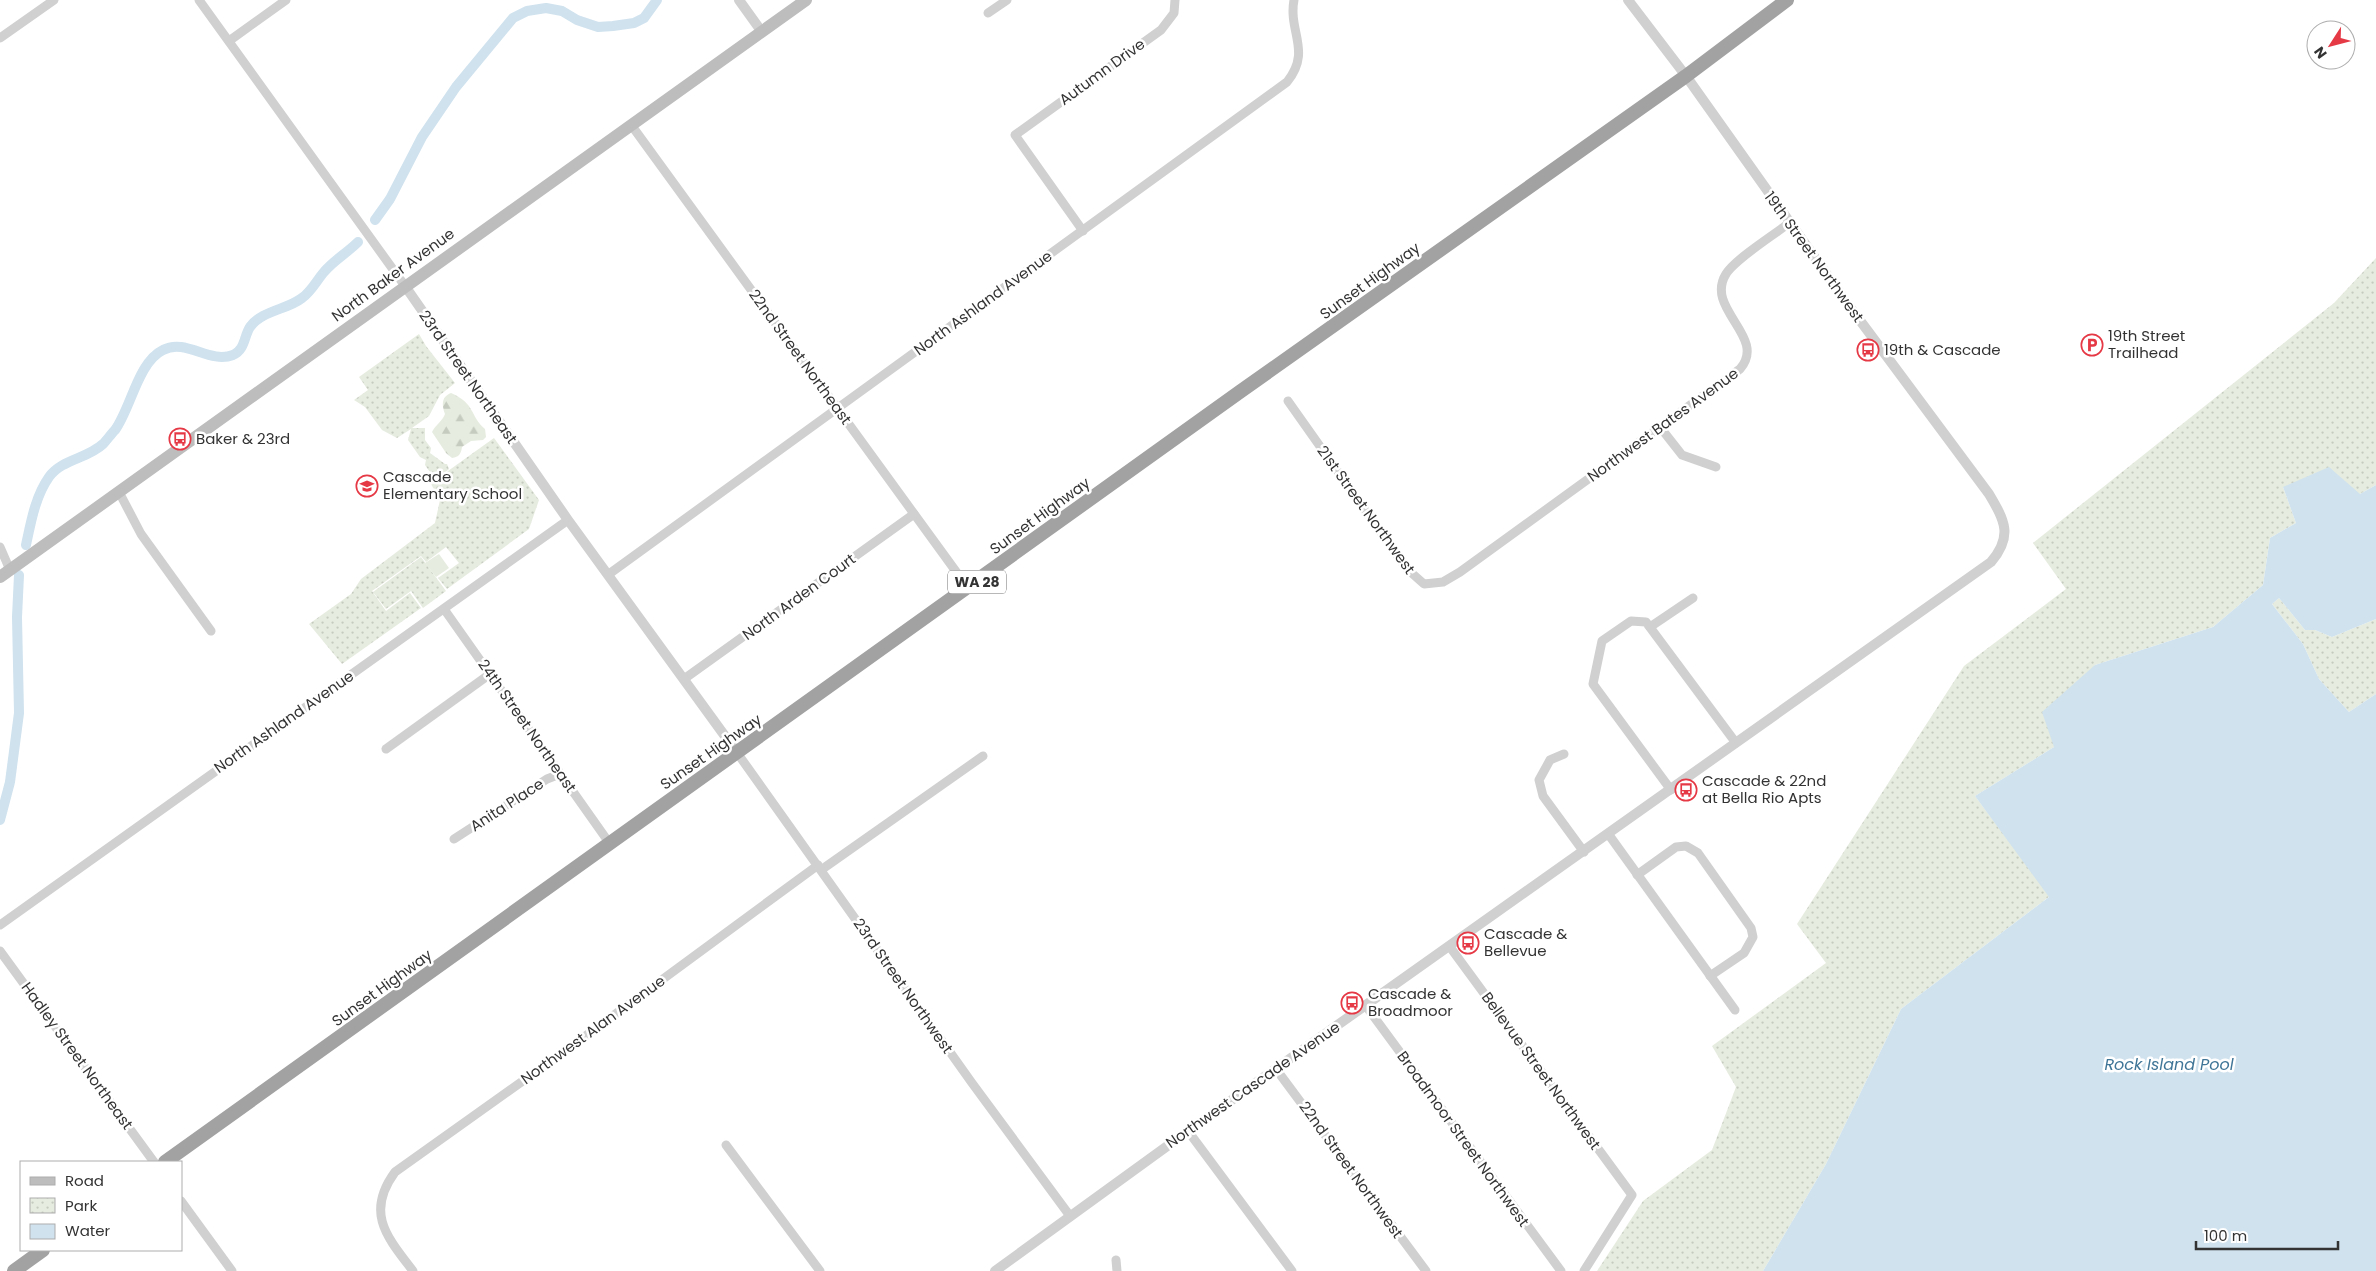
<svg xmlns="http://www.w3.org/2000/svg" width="2376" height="1271" font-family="Poppins,sans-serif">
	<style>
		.forest { fill: url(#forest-firs) }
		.park { fill: url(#park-dots) }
		.garden { fill: #e6ecdf }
		.water { fill: #cfe2ee }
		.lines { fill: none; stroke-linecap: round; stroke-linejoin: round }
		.canal { stroke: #cfe2ee; stroke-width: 10 }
		.minor { stroke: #d0d0d0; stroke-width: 9 }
		.tertiary { stroke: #d0d0d0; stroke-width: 10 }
		.secondary { stroke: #bdbdbd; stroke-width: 12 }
		.trunk { stroke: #a2a2a2; stroke-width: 14 }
		.labels { text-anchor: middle; stroke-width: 5; stroke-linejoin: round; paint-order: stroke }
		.shield { fill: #fff; stroke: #707070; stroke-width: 1 }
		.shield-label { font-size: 14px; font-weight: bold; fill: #333 }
		.street-label { font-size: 15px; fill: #333; stroke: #fff }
		.poi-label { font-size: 15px; fill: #333; stroke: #fff; text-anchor: start }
		.water-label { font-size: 16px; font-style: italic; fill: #3f7597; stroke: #fff }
	</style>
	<defs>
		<pattern id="forest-firs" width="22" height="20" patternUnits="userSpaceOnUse" patternTransform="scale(1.25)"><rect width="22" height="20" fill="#e6ecdf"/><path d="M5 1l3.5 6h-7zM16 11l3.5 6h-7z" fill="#c6cbc0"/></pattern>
		<pattern id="park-dots" width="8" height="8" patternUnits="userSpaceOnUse" patternTransform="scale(1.25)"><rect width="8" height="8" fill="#e6ecdf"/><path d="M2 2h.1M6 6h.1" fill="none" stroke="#c6cbc0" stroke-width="1.8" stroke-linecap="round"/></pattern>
	</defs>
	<rect width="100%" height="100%" fill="#fff"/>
	<path class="forest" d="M451,393c25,11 18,22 34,36l1,8 -3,3 -12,1 -9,6c-1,7 -3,10 -10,11l-6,-5 -14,-21c4,-8 10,-10 13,-18 -3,-9 -4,-17 6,-21z"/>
	<g class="park">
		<polygon points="2376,258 2376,485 2360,494 2283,487 2296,523 2270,538 2263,585 2213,627 2095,665 2054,747 1975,796 2050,896 1901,1009 1826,1164 1763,1271 1597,1271 1643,1201 1712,1150 1736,1087 1712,1046 1826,963 1797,924 1964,666 2066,589 2033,543 2334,303"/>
		<polygon points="419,334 426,346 455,383 440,395 429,416 412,428 425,428 425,440 431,448 430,453 445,464 447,464 449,469 441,476 494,438 539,500 529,529 447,589 438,578 459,563 446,547 426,562 421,556 372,591 386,611 410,593 421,608 342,664 309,624 351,594 361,579 435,523 440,500 431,484 440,477 432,475 425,465 426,460 420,457 408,440 411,429 397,438 382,430 365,407 354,400 368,390 359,377"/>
		<polygon points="421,557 446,591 423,608 411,591 386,609 373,592"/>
		<polygon points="2279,598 2305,630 2315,630 2332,637 2376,619 2376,694 2349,712 2319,679 2303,644 2272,604"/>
	</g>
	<polygon class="garden" points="439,554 449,568 436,577 425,563"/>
	<polygon class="water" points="2329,467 2360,494 2376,485 2376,619 2332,637 2315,630 2305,630 2279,598 2272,604 2303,644 2319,679 2349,712 2376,694 2376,1271 1763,1271 1826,1164 1901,1009 2049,897 1975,796 2054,747 2042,712 2095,665 2213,627 2263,585 2270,538 2296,523 2283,487"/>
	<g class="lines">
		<g class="canal">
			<polyline points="375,220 390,199 422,137 456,87 513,18 527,11 546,8 562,11 577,20 598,27 613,26 634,23 644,18 657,0"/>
			<path d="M26,545c5,-23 9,-48 23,-68 13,-18 38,-18 54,-33 4,-4 8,-10 12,-14 16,-22 23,-68 48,-80 23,-12 46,14 70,5 12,-5 11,-19 17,-28 12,-17 37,-17 52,-29 9,-6 15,-18 22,-26 10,-12 23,-19 34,-30"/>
			<polyline points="0,820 10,782 19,713 17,617 19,575"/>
		</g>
		<g class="minor">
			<polyline points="199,0 405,286"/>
			<polyline points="988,13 1007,0"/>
			<polyline points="0,38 54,0"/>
			<polyline points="229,41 286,0"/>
			<polyline points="632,126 968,588"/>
			<polyline points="1083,231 1015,135 1161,30 1174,13 1175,0"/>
			<path d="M1288,401l118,167 18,16 19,-2 17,-10 280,-203c28,-32 -36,-60 -14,-95 9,-15 48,-39 63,-51"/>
			<polyline points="1660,427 1682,455 1716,467"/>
			<polyline points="119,492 141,534 211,631"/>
			<polyline points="0,547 10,570"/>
			<path d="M609,574l678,-492c25,-31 1,-50 7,-82"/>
			<polyline points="444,609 610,844"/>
			<polyline points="1650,627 1693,598"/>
			<polyline points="684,679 914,514"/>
			<polyline points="386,749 490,674"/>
			<polyline points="738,754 972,1083 1070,1216"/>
			<polyline points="1564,754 1550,760 1539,780 1543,796 1584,852"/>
			<polyline points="1671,790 1593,684 1602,641 1631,621 1646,622 1736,743"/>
			<polyline points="1609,835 1735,1010"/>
			<polyline points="454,839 547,779 560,774"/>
			<polyline points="821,870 983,756"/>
			<polyline points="1637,875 1676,847 1686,846 1698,853 1751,928 1753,937 1744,953 1710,976"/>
			<polyline points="0,925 568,520"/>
			<polyline points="1450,947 1632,1195 1584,1271"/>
			<polyline points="0,951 154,1162"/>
			<polyline points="1366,1006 1561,1271"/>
			<polyline points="1276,1069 1426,1271"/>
			<polyline points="1188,1131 1292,1271"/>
			<polyline points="726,1145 820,1271"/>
			<polyline points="181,1201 232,1271"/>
			<polyline points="1116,1260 1117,1271"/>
			<path d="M413,1271c-26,-34 -48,-58 -18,-99l181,-129 242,-178"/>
		</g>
		<g class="tertiary">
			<polyline points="739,0 762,32"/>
			<polyline points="405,286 568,520 738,754"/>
			<path d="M995,1271l193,-140 803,-569c22,-26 14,-41 -2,-68l-139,-187 -164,-231 -58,-76"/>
		</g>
		<polyline class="secondary" points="0,577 806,0"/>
		<g class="trunk">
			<polyline points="165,1162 1241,391 1686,76 1787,0"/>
			<polyline points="14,1271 43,1250"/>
		</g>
	</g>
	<defs>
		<g id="parking-ring" transform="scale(1.125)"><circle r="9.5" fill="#fff" stroke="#e63946" stroke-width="1.5"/><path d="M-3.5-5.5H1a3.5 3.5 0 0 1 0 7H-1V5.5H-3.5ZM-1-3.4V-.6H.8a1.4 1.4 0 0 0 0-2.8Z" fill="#e63946"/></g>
		<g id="bus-ring" transform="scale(1.125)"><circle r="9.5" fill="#fff" stroke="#e63946" stroke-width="1.5"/><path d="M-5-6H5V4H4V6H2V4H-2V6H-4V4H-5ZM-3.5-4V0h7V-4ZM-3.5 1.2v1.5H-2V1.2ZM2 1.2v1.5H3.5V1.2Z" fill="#e63946"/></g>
		<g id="school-ring" transform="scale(1.125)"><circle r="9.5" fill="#fff" stroke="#e63946" stroke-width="1.5"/><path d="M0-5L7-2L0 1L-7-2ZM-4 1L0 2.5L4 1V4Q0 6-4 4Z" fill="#e63946"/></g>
	</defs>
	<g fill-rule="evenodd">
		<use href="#parking-ring" x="2092" y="345"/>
		<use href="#bus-ring" x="1868" y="350"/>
		<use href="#bus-ring" x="180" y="439"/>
		<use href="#school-ring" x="367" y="486"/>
		<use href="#bus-ring" x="1686" y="790"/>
		<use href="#bus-ring" x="1468" y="943"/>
		<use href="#bus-ring" x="1352" y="1003"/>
	</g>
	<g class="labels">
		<rect class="shield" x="948" y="570.5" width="58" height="23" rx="4"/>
		<g class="shield-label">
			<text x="977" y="587">WA 28</text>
		</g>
		<g class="street-label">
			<text transform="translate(1102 72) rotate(-36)" y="5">Autumn Drive</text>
			<text transform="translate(1814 257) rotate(54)" y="5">19th Street Northwest</text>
			<text transform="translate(393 275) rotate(-36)" y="5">North Baker Avenue</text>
			<text transform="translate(1370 281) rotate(-36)" y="5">Sunset Highway</text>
			<text transform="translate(983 303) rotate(-36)" y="5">North Ashland Avenue</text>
			<text transform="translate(800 357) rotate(54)" y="5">22nd Street Northeast</text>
			<text transform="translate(468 377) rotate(55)" y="5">23rd Street Northeast</text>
			<text transform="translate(1663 425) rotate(-36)" y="5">Northwest Bates Avenue</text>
			<text transform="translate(1366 510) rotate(54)" y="5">21st Street Northwest</text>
			<text transform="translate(1040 516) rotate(-36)" y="5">Sunset Highway</text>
			<text transform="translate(799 597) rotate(-36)" y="5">North Arden Court</text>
			<text transform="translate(284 722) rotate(-35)" y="5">North Ashland Avenue</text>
			<text transform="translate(527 726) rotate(55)" y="5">24th Street Northeast</text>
			<text transform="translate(711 752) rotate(-35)" y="5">Sunset Highway</text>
			<text transform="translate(507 805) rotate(-33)" y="5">Anita Place</text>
			<text transform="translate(903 986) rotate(55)" y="5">23rd Street Northwest</text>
			<text transform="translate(382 988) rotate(-36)" y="5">Sunset Highway</text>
			<text transform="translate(593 1030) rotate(-36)" y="5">Northwest Alan Avenue</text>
			<text transform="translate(77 1056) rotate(54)" y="5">Hadley Street Northeast</text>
			<text transform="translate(1541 1071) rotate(54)" y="5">Bellevue Street Northwest</text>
			<text transform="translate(1253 1085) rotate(-35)" y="5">Northwest Cascade Avenue</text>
			<text transform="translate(1463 1139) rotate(54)" y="5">Broadmoor Street Northwest</text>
			<text transform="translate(1351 1170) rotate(54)" y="5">22nd Street Northwest</text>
		</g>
		<g class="poi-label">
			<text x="2108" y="341">19th Street<tspan x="2108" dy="17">Trailhead</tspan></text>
			<text x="1884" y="355">19th &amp; Cascade</text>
			<text x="196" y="444">Baker &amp; 23rd</text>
			<text x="383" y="482">Cascade<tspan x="383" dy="17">Elementary School</tspan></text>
			<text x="1702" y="786">Cascade &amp; 22nd<tspan x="1702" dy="17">at Bella Rio Apts</tspan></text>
			<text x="1484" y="939">Cascade &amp;<tspan x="1484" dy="17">Bellevue</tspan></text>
			<text x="1368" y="999">Cascade &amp;<tspan x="1368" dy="17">Broadmoor</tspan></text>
		</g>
		<g class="water-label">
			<text x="2169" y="1070">Rock Island Pool</text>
		</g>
	</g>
	<rect x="20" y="1161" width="162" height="90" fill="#ffffff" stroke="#adadad"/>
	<rect x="30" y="1177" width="25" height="8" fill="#bdbdbd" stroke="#adadad"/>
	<text x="65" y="1186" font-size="15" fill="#333333">Road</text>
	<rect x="30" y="1198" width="25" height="15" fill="url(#park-dots)" stroke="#adadad"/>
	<text x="65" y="1211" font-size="15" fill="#333333">Park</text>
	<rect x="30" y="1224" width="25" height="15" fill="#cfe2ee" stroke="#adadad"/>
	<text x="65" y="1236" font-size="15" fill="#333333">Water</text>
	<g transform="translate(2331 45) rotate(234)"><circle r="24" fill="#ffffff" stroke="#adadad"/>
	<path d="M0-4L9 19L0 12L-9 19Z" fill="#e63946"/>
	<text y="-8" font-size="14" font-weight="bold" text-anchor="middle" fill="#333333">N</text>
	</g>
	<path d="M2196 1241v8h142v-8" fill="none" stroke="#333333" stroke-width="2.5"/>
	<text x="2204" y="1241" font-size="15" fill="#333333" stroke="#ffffff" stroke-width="4" paint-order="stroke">100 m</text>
</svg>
